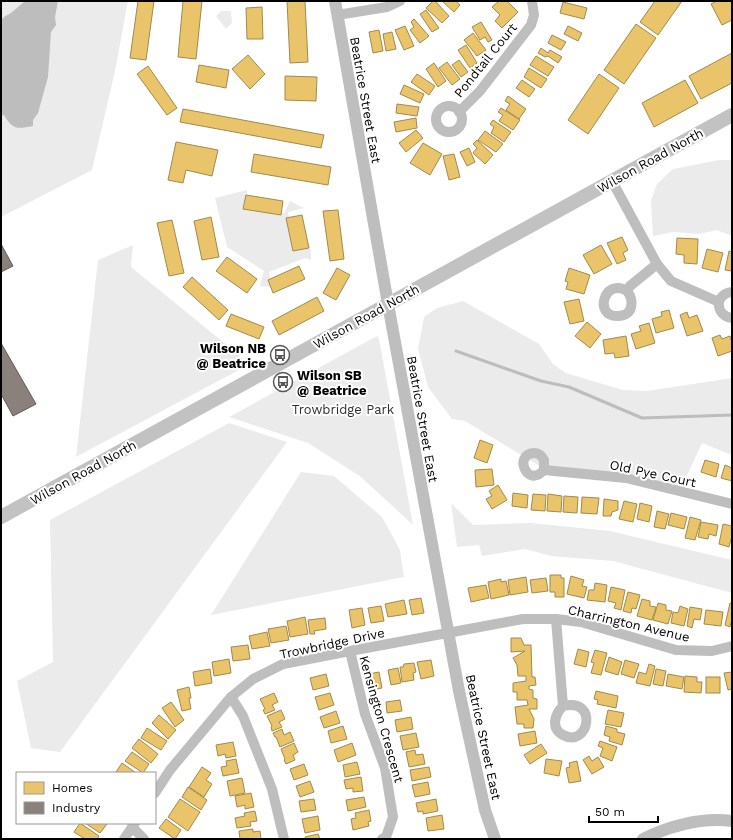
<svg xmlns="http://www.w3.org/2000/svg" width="733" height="840" font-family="'Work Sans',sans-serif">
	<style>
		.green { fill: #ebebeb }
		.water { fill: #bdbdbd }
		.homes { fill: #e9c46a; stroke: #a3894a }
		.industry { fill: #8a817c; stroke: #615a57 }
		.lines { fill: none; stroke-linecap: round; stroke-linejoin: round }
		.stream { stroke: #bdbdbd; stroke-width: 3 }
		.minor { stroke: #bebebe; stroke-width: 10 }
		.tertiary { stroke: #bebebe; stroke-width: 12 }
		.secondary { stroke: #c2c2c2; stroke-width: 14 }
		.labels { text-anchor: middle; stroke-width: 4; stroke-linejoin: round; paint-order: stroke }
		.street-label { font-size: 13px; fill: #000; stroke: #fff }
		.poi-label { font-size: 13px; font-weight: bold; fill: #000; stroke: #fff; text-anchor: end }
		.park-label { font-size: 13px; fill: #313131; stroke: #fff }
	</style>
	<rect width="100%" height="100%" fill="#fff"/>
	<g class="green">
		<polygon points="1,1 128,1 115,71 92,170 1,217"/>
		<polygon points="221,11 231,11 232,23 226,29 216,16"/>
		<polygon points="719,160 732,160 732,236 717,230 699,234 673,232 653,236 651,200 657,184 673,169"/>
		<polygon points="247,190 246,205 284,213 290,201 304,208 288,212 295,247 311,249 311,260 305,258 269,272 271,287 260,286 264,271 227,247 215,198"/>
		<polygon points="133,245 131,267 250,364 76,457 98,260"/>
		<polygon points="463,301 539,344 553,364 566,373 623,390 647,391 732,378 732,455 702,443 680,491 546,470 465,421 452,419 428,387 418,349 424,317 437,308"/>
		<polygon points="377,336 379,339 413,525 361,477 308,443 229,417"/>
		<polygon points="229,423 287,442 60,752 31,748 17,681 53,662 50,520"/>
		<polygon points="301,472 334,476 382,517 400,550 404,577 211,615"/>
		<polygon points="451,503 473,525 531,523 610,531 732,560 732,593 613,561 551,556 525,549 482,556 479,545 457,547"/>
	</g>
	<path class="water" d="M25,1h33l-3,16 1,8 -5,7 -3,45 -10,36 -5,7v6c-16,3 -20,4 -29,-11l-3,1v-96l3,-3 7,-4z"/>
	<g class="homes">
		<polygon points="138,1 154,1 146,60 130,58"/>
		<polygon points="183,1 202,1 196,59 178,57"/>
		<polygon points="287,1 305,1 308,62 290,63"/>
		<polygon points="433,1 435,1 449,16 442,23 426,8"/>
		<polygon points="442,1 456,1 460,5 454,12"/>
		<polygon points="499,1 507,1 518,12 502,28 495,21 500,15 492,7"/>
		<polygon points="655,1 682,1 658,35 640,22"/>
		<polygon points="717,1 732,1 732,20 722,25 711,4"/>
		<polygon points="563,2 587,8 584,19 560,13"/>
		<polygon points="262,7 263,39 247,39 246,8"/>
		<polygon points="426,10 439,28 432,32 420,14"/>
		<polygon points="414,19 429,36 420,43 410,30 414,27 411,22"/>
		<polygon points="481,22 492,40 488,42 485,37 480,40 472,27"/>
		<polygon points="636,24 656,38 624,84 604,70"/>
		<polygon points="405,26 414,46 404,50 395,30"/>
		<polygon points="568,26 582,33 578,41 564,34"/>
		<polygon points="379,30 383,51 373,53 369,32"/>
		<polygon points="392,32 396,49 386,51 383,34"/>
		<polygon points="473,33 486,50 477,56 464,40"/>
		<polygon points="552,35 566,42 561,50 548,43"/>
		<polygon points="466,45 477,63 470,68 458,50"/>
		<polygon points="541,48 548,53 550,50 562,57 558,63 548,56 545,57 538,53"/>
		<polygon points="732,53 732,83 701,99 689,76"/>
		<polygon points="248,55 265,74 250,89 232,69"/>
		<polygon points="536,56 554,67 548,76 530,65"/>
		<polygon points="459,60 468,72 461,77 452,65"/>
		<polygon points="447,62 460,79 452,85 439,68"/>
		<polygon points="434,63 446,81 438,87 426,69"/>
		<polygon points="199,65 229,70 226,88 196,82"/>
		<polygon points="148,66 177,108 167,115 137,74"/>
		<polygon points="529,68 547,79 541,88 524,77"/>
		<polygon points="417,74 435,86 429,95 411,82"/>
		<polygon points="599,74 619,88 588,134 568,120"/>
		<polygon points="285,76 317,77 316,101 285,100"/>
		<polygon points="522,80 535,89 529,97 516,88"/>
		<polygon points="685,80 698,103 654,127 642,103"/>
		<polygon points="404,85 424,94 420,103 400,94"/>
		<polygon points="508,96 526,109 519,119 506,110 510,104 505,101"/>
		<polygon points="397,104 419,107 417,116 396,113"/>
		<polygon points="501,108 520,120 513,130 499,121 503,115 498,112"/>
		<polygon points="183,109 324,135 321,148 180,122"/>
		<polygon points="416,118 417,128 396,132 394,122"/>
		<polygon points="493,120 511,132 504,142 491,133 494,127 490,124"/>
		<polygon points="416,130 423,138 406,152 399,143"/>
		<polygon points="485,131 503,144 496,152 478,140"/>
		<polygon points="477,140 493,155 485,164 473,153 477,148 473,144"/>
		<polygon points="176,142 218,150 212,176 186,170 183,183 168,180"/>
		<polygon points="423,143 442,154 430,175 410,163"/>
		<polygon points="469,148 475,162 467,166 460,152"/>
		<polygon points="254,154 331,167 328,185 251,172"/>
		<polygon points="454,154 460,177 449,180 443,156"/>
		<polygon points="246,195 283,201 281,215 243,209"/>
		<polygon points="338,210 344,259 330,261 323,211"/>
		<polygon points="302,215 309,248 293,251 286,218"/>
		<polygon points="211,217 219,257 202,260 194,221"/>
		<polygon points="172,220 184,273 169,276 157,223"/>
		<polygon points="622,237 628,250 623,253 626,260 617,264 607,243"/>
		<polygon points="677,238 698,239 697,264 684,263 684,255 676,254"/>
		<polygon points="601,245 612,264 594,274 583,255"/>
		<polygon points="707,249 723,253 718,272 702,268"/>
		<polygon points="729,251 732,252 732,271 725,270"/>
		<polygon points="227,257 257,279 247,293 216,271"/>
		<polygon points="299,266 305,279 273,293 268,280"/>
		<polygon points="337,268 350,275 336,300 323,293"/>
		<polygon points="569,268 590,275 584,294 566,289 568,282 565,281"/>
		<polygon points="192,277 228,310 219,320 183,287"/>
		<polygon points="317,297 324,311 279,335 272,321"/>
		<polygon points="579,299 584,321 570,324 564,302"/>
		<polygon points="669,310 674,328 656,333 652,319 662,316 661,312"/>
		<polygon points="687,312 689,318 697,315 703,331 687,336 680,315"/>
		<polygon points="231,314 264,327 259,339 226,326"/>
		<polygon points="587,322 601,334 590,348 575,336"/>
		<polygon points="649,323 655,343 636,349 631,334 641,331 639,326"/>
		<polygon points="720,335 722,339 730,336 732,343 732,351 718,356 712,338"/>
		<polygon points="626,336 629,356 615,358 614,353 605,354 603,340"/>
		<polygon points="480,440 493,445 487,463 474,458"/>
		<polygon points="705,460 719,464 716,477 701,472"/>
		<polygon points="725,465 732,468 732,481 721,478"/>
		<polygon points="492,469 494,485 476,487 475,470"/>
		<polygon points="498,485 507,500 492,509 486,499 492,496 489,491"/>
		<polygon points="513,493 528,495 527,508 512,506"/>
		<polygon points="533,494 546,495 545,511 531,510"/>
		<polygon points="548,494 562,496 561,512 547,511"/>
		<polygon points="564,496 578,497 577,513 563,512"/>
		<polygon points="582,497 599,498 597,514 581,513"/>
		<polygon points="604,499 618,501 618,510 612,512 611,516 603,516"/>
		<polygon points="624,501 637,504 633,522 619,519"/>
		<polygon points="640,503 652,506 649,522 637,519"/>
		<polygon points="657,511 669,514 665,529 654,527"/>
		<polygon points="671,513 687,517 684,529 668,525"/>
		<polygon points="690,517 701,520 695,540 685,538"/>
		<polygon points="701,522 718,525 716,536 709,534 708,539 698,537"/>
		<polygon points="723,524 732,526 732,536 729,547 719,544"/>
		<polygon points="550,575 561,575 561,578 564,578 564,597 555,597 555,592 550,592"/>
		<polygon points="571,576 584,580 582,586 587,587 584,598 567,594"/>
		<polygon points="526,577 528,592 510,595 508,580"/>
		<polygon points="546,578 548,591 532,593 530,580"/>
		<polygon points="501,579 501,582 506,581 509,595 491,599 488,582"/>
		<polygon points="595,583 607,585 605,602 587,600 589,590 594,590"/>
		<polygon points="486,585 489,598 471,602 468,588"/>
		<polygon points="611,587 625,590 621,610 614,608 616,603 608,601"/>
		<polygon points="628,592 640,595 636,609 632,608 631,613 623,611"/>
		<polygon points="421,598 424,613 412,615 409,600"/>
		<polygon points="642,599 650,601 650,606 656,607 652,620 637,616"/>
		<polygon points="404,600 407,614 388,617 385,604"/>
		<polygon points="658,603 666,605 666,610 672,611 668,624 653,620"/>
		<polygon points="730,603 732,604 732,619 730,627 725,625"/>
		<polygon points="381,606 384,621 371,623 368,608"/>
		<polygon points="680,606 688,609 684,626 671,623 673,612 678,613"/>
		<polygon points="690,607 702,609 700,620 694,619 692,628 687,626"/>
		<polygon points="362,608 365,625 352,628 349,610"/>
		<polygon points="706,610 723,612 721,626 704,624"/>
		<polygon points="305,617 308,634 290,637 287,621"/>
		<polygon points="325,618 326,629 314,631 315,634 310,634 308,620"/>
		<polygon points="286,626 289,640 271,643 268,629"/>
		<polygon points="267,632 270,646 252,649 249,636"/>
		<polygon points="511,638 521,638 524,645 531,645 532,677 535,677 536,685 529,686 529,689 533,690 533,698 537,699 537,709 529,709 534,719 533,728 524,728 524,724 517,724 515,707 528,705 527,700 517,700 517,692 513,692 513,683 526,681 526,676 518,676 517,665 513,658 525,651 511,652"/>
		<polygon points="248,645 250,659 233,661 231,647"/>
		<polygon points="578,649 589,652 586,667 574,664"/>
		<polygon points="595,650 607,653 601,675 591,673 594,663 591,662"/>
		<polygon points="609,657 622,662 618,675 605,671"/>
		<polygon points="229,659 231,673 214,676 212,662"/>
		<polygon points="431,660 434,676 421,679 417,662"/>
		<polygon points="625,660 639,664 634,678 621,674"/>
		<polygon points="414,663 416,672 413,673 414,680 402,682 400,667 403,667 404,664"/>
		<polygon points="649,664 655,666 650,686 636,683 639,672 646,674"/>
		<polygon points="398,668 401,683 391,685 388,670"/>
		<polygon points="210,669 212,683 195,686 193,672"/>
		<polygon points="656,669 666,671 663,686 653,684"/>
		<polygon points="379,672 382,688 372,690 369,674"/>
		<polygon points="732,672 732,689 728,690 724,673"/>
		<polygon points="326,674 329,686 313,690 310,678"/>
		<polygon points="668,674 684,677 682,689 666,686"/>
		<polygon points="685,676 697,677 697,682 702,682 701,693 684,692"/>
		<rect x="706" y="677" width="14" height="16"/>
		<polygon points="189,687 191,698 189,698 191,709 182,711 177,690"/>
		<polygon points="596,691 618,696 616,708 597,704 598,700 594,699"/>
		<polygon points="274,693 278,702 272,705 275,710 265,714 263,710 265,709 260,699"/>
		<polygon points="330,693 334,705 319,710 315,697"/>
		<polygon points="400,700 402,711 387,713 386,702"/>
		<polygon points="171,702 184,720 175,727 162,708"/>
		<polygon points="281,710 285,719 279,722 282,727 272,731 271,727 272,726 267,716"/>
		<polygon points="608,710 624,713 621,727 605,724"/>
		<polygon points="336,711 340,723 324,728 320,717"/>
		<polygon points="159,715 176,730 168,739 152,723"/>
		<polygon points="411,717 413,729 397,732 395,720"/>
		<polygon points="343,726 347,739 331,743 328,731"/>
		<polygon points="606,726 617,729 617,732 625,734 622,745 609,741 610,737 604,735"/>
		<polygon points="147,728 167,741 161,750 141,738"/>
		<polygon points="282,729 284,735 290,732 294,741 280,747 276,737 275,737 273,733"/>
		<polygon points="535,731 537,743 520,746 518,734"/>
		<polygon points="416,733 419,747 403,750 400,736"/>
		<polygon points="139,739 158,754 151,763 132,748"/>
		<polygon points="600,741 617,747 612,761 600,756 603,748 598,746"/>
		<polygon points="233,742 236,756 226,758 225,754 218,756 216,745"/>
		<polygon points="294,743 298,752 293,755 295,760 286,764 284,760 285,759 281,749"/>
		<polygon points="352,743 356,755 338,762 334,750"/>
		<polygon points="541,744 547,753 530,764 524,755"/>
		<polygon points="415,750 416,755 423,754 425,764 409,767 406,752"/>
		<polygon points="132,752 149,764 143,773 125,761"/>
		<polygon points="589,756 592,761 598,757 604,767 592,774 583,760"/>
		<polygon points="236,759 239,773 223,776 221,767 227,766 226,761"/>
		<polygon points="546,759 562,761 559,776 544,773"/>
		<polygon points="577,761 581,781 569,783 566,768 570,767 569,763"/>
		<polygon points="357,762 360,774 345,777 343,765"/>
		<polygon points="122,763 136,773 117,773 116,772"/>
		<polygon points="304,764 308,775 294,780 290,769"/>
		<polygon points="202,767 211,773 206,780 212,784 204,797 189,787"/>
		<polygon points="429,767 431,777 412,781 410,770"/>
		<polygon points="361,777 363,791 353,792 353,788 346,789 344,780"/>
		<polygon points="242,778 245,793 230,796 227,781"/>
		<polygon points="310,781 314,792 300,797 296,786"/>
		<polygon points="428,782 430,794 415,797 412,785"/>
		<polygon points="188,787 207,800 201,810 182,797"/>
		<polygon points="251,793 254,807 245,809 245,805 237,807 235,796"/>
		<polygon points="364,797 366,807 348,811 346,800"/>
		<polygon points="180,799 200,812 188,831 168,817"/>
		<polygon points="314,799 316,810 301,812 299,801"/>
		<polygon points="436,799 438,811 423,814 423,811 418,812 416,803"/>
		<polygon points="369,810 371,821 368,822 369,826 353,830 351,819 356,818 355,813"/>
		<polygon points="255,811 257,821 250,822 251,826 237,828 235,818 245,816 244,813"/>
		<polygon points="442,815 444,829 428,831 426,818"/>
		<polygon points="318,816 320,830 305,833 302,819"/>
		<polygon points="166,819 181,830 175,839 159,828"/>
		<polygon points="80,823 99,836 97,839 85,839 74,832"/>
		<polygon points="85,823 105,823 107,824 100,833"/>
		<polygon points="253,829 253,832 260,831 261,839 240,839 239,831"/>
		<polygon points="318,834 320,839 306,839 305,837"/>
	</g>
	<g class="industry">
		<polygon points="1,244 13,266 1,272"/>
		<polygon points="1,343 36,404 13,416 1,394"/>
	</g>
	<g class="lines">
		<polyline class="stream" points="456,351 541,381 569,387 642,418 732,415"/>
		<g class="minor">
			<polyline points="337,15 387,7 400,1"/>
			<circle cx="449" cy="119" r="13"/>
			<polyline points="459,112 480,91 531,25 534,15 532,1"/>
			<polyline points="612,181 657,264 671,281 719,302"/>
			<path d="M627,291c-23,-14 -34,26 -9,25 16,0 16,-16 9,-25l3,-5 27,-22"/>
			<path d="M732,292c-18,2 -17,24 0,26"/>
			<path d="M544,470v-10c-2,-4 -5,-7 -10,-7 -21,1 -7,36 10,17l82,8 106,26"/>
			<path d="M556,619l7,87c36,-9 26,43 0,29 -13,-7 -8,-21 0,-29"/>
			<polyline points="350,651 365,714 385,768 393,817 386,837 382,839"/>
			<polyline points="231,697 243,716 272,789 284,839"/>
			<polyline points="155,793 170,770 231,697 253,679 283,664 350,651 523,619 556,619 581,622 676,650 712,651 732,646"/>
			<polyline points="132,827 144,839"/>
			<polyline points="124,839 135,823"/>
		</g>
		<g class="tertiary">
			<polyline points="335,1 388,304 459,691 485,810 495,839"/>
			<path d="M643,839c26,-13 59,-22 89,-18"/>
		</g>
		<polyline class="secondary" points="1,517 732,115"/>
	</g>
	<defs>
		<g id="bus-ring" transform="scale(1)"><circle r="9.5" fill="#fff" stroke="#595959" stroke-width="1.5"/><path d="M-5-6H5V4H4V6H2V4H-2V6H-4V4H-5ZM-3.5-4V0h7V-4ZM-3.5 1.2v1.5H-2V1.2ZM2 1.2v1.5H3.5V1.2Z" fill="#595959"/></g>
	</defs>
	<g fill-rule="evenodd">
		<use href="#bus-ring" x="280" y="355"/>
		<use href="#bus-ring" x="283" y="382"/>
	</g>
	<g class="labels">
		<g class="street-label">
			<text transform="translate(485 60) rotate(-51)" y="5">Pondtail Court</text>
			<text transform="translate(366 100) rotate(80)" y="5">Beatrice Street East</text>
			<text transform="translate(650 160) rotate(-29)" y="5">Wilson Road North</text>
			<text transform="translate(366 316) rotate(-29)" y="5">Wilson Road North</text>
			<text transform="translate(423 419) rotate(80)" y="5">Beatrice Street East</text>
			<text transform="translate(83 472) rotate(-29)" y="5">Wilson Road North</text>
			<text transform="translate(653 473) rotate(12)" y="5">Old Pye Court</text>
			<text transform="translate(629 623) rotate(13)" y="5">Charrington Avenue</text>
			<text transform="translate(332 643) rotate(-12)" y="5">Trowbridge Drive</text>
			<text transform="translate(382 719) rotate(74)" y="5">Kensington Crescent</text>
			<text transform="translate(484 737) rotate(78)" y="5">Beatrice Street East</text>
		</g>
		<g class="poi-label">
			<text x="266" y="353">Wilson NB<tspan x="266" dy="15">@ Beatrice</tspan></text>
			<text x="297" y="380" text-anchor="start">Wilson SB<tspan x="297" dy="15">@ Beatrice</tspan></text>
		</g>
		<g class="park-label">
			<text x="343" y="414">Trowbridge Park</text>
		</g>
	</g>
	<rect width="733" height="840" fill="none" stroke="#000000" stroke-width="4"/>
	<rect x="16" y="772" width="140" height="52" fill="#ffffff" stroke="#999999"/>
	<rect x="24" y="782" width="20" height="12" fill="#e9c46a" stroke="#999999"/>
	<text x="52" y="792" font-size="12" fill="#000000">Homes</text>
	<rect x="24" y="802" width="20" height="12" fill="#8a817c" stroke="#999999"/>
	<text x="52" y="812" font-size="12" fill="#000000">Industry</text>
	<path d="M589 816v6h69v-6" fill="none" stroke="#000000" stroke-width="2"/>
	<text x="595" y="816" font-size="12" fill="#000000" stroke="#ffffff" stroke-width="3" paint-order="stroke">50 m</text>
</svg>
